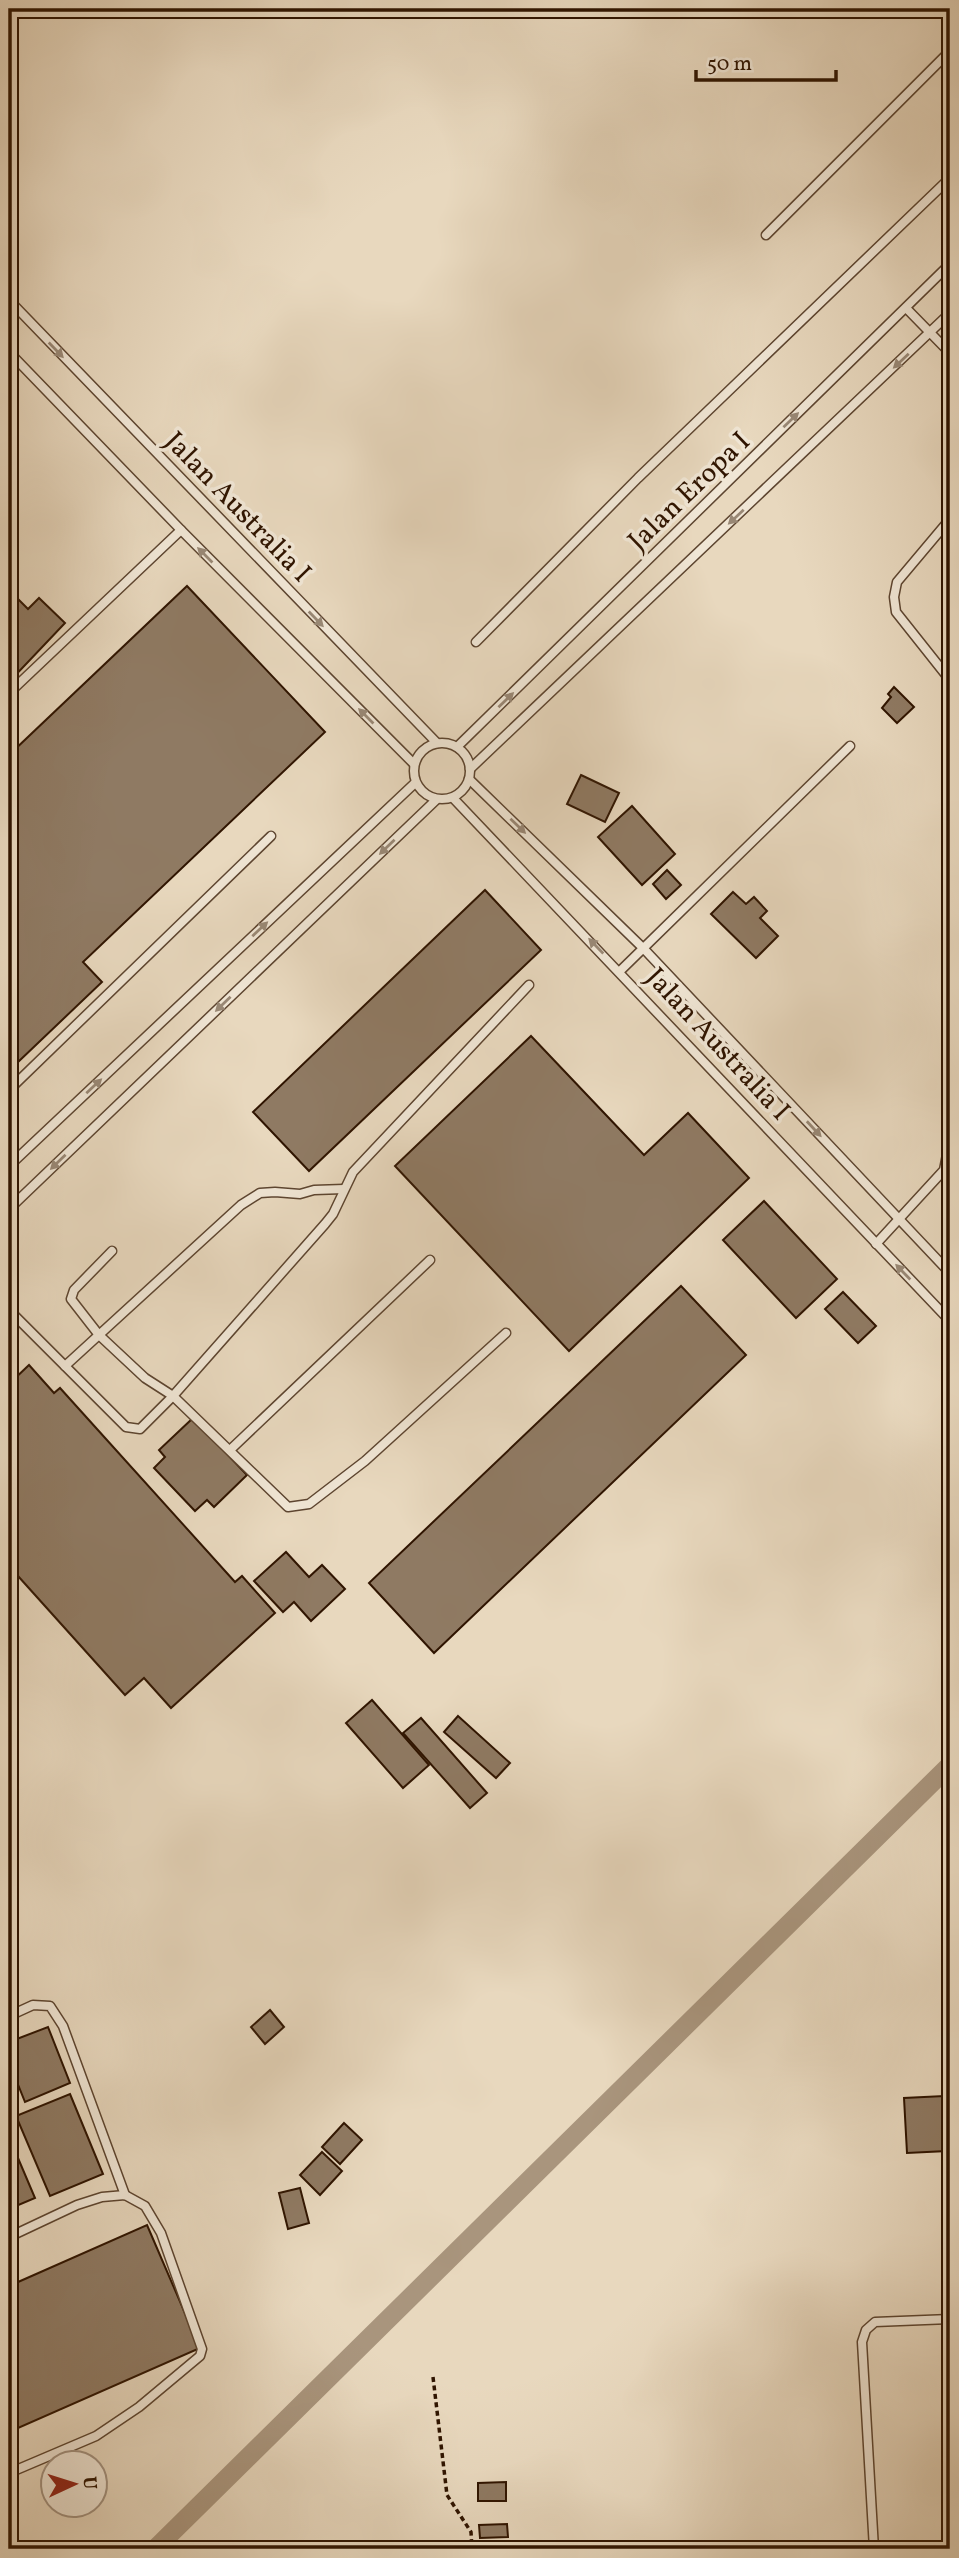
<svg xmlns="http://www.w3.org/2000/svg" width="959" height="2558" font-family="Vollkorn,serif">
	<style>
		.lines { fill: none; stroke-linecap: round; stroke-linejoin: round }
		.canal { stroke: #a9957d; stroke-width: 19 }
		.building { fill: #8f7a63; stroke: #2f1400; stroke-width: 2 }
		.lane-casing { stroke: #5d4530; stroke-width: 11 }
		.path { stroke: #2f1400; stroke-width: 3.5; stroke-dasharray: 5 3.5; stroke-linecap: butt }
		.lane { stroke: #f0e6d5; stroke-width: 8 }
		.oneway { fill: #998875 }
		.labels { text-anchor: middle; stroke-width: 7; stroke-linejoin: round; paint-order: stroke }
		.street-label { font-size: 28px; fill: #2f1400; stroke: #f0e6d5 }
	</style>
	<rect width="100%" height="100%" fill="#e8d8be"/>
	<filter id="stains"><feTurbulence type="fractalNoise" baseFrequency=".00286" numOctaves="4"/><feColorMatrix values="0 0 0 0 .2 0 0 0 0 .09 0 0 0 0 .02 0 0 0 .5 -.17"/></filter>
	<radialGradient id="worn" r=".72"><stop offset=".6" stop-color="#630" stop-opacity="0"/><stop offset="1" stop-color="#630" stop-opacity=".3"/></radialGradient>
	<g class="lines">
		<polyline class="canal" points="155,2549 950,1765"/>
	</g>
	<g class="building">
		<polygon points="187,586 325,732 83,962 102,982 17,1063 9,1054 9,755"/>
		<polygon points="9,590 28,609 39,598 65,623 9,682 9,623 12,626 14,624 9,619"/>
		<polygon points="894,687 914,707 897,723 882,708 891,697 888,694"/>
		<polygon points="581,775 619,793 605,822 567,804"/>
		<polygon points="632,806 675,854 642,885 598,837"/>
		<polygon points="667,870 681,885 666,899 653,884"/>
		<polygon points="485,890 541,950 309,1171 253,1112"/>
		<polygon points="733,892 746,904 754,897 767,911 760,918 778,936 756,958 711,914"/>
		<polygon points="531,1036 644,1155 688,1113 749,1178 569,1351 395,1166"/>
		<polygon points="764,1201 837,1279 796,1318 723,1240"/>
		<polygon points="681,1286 746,1355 434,1653 369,1583"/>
		<polygon points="843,1292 876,1326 858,1343 825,1309"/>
		<polygon points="29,1365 54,1393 60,1388 235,1582 242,1576 275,1613 171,1708 144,1678 125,1695 9,1566 9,1384"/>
		<polygon points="193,1418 247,1475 214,1507 207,1500 195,1511 154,1468 165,1457 159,1450"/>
		<polygon points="286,1552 309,1577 322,1565 345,1589 311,1621 294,1602 283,1612 254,1581"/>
		<polygon points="372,1700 429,1765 403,1788 346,1723"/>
		<polygon points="458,1716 510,1763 496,1778 444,1732"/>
		<polygon points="421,1718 487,1793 470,1808 403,1733"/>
		<polygon points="270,2010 284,2027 265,2044 251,2027"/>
		<polygon points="48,2027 70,2083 25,2102 9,2062 9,2042"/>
		<polygon points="70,2094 103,2174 50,2196 16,2116"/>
		<polygon points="944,2096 947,2151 907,2153 904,2098"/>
		<polygon points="344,2123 362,2140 340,2164 322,2147"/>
		<polygon points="15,2151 35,2198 9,2209 9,2153"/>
		<polygon points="322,2152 342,2171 320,2195 300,2175"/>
		<polygon points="300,2188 309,2223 288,2229 279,2193"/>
		<polygon points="147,2225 200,2348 9,2432 9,2286"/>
		<polygon points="506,2482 506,2501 478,2501 478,2483"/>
		<polygon points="507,2524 508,2537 480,2538 479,2525"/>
	</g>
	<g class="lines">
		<g class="lane-casing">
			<g id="lane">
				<polyline points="766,235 950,51"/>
				<polyline points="9,300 437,743"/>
				<polyline points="906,308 950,353"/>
				<polyline points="9,352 181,530 414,764"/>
				<polyline points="950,519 897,582 894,597 896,612 950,680"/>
				<polyline points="476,642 638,478 950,178"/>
				<polyline points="9,693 181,530"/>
				<circle cx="442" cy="771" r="28"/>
				<polyline points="457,747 950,264"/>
				<polyline points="470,769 950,313"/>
				<polyline points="469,779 644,949 950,1273"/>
				<polyline points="453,798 950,1321"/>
				<polyline points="620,971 850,746"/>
				<polyline points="9,1090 271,836"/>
				<polyline points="9,1166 415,783"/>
				<polyline points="9,1209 436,800"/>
				<polyline points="876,1244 944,1170 950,1139"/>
				<polyline points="112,1251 74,1290 71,1299 99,1335 145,1378 173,1396 288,1507 309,1504 365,1461 506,1333"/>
				<polyline points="9,1310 126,1427 140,1429 173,1396 325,1224 333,1214 353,1172 529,985"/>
				<polyline points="65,1366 241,1205 260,1193 275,1192 300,1194 314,1190 344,1189"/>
				<polyline points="230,1450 430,1260"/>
				<polyline points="9,2016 33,2005 50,2006 63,2026 125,2195"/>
				<polyline points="9,2237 77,2205 102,2197 125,2195 145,2206 161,2233 202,2349 200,2356 139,2407 96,2436 9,2473"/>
				<polyline points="874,2549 862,2342 866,2330 875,2322 950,2319"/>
			</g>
		</g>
		<polyline class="path" points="433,2377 447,2495 471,2532 472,2549"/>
		<use href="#lane" class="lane"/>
	</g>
	<defs><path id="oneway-solid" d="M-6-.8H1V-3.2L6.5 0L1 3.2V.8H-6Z" transform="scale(1.75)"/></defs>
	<g class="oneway">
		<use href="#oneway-solid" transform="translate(56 350) rotate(46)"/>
		<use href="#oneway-solid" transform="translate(901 361) rotate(137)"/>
		<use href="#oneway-solid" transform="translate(791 420) rotate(-44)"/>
		<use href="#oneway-solid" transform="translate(736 517) rotate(137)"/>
		<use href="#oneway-solid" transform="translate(205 555) rotate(-135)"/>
		<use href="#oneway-solid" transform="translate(316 619) rotate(46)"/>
		<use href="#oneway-solid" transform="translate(506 700) rotate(-44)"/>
		<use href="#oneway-solid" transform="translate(366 716) rotate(-135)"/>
		<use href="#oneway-solid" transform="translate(518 826) rotate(44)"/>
		<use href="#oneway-solid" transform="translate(387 847) rotate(136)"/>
		<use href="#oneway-solid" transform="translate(260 929) rotate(-43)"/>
		<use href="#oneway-solid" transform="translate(596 946) rotate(-134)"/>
		<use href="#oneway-solid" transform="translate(223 1004) rotate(136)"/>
		<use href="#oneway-solid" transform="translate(94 1086) rotate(-43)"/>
		<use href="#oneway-solid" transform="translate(814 1129) rotate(47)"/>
		<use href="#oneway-solid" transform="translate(58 1162) rotate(136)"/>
		<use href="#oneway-solid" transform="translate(903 1272) rotate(-134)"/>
	</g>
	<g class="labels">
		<g class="street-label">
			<text transform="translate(688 490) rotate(-44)" y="10">Jalan Eropa I</text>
			<text transform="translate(239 506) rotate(46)" y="10">Jalan Australia I</text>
			<text transform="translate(719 1043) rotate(47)" y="10">Jalan Australia I</text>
		</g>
	</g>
	<rect width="959" height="2558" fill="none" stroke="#e8d8be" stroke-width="35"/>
	<rect x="10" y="10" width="938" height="2537" fill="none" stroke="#2f1400" stroke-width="3.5"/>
	<rect x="18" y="18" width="924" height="2523" fill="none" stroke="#2f1400" stroke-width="2"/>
	<g transform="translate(74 2484) rotate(86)"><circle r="33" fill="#f0e6d5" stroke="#a39280" stroke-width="2"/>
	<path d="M0-5L12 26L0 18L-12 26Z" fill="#8f2418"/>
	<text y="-10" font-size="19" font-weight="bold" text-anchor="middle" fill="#2f1400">U</text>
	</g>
	<path d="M696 70v10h140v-10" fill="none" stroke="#2f1400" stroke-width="3.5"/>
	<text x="707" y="70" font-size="21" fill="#2f1400" stroke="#f0e6d5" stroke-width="5" paint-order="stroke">50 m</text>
	<rect width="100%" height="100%" filter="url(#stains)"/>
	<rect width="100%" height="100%" fill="url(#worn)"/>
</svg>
